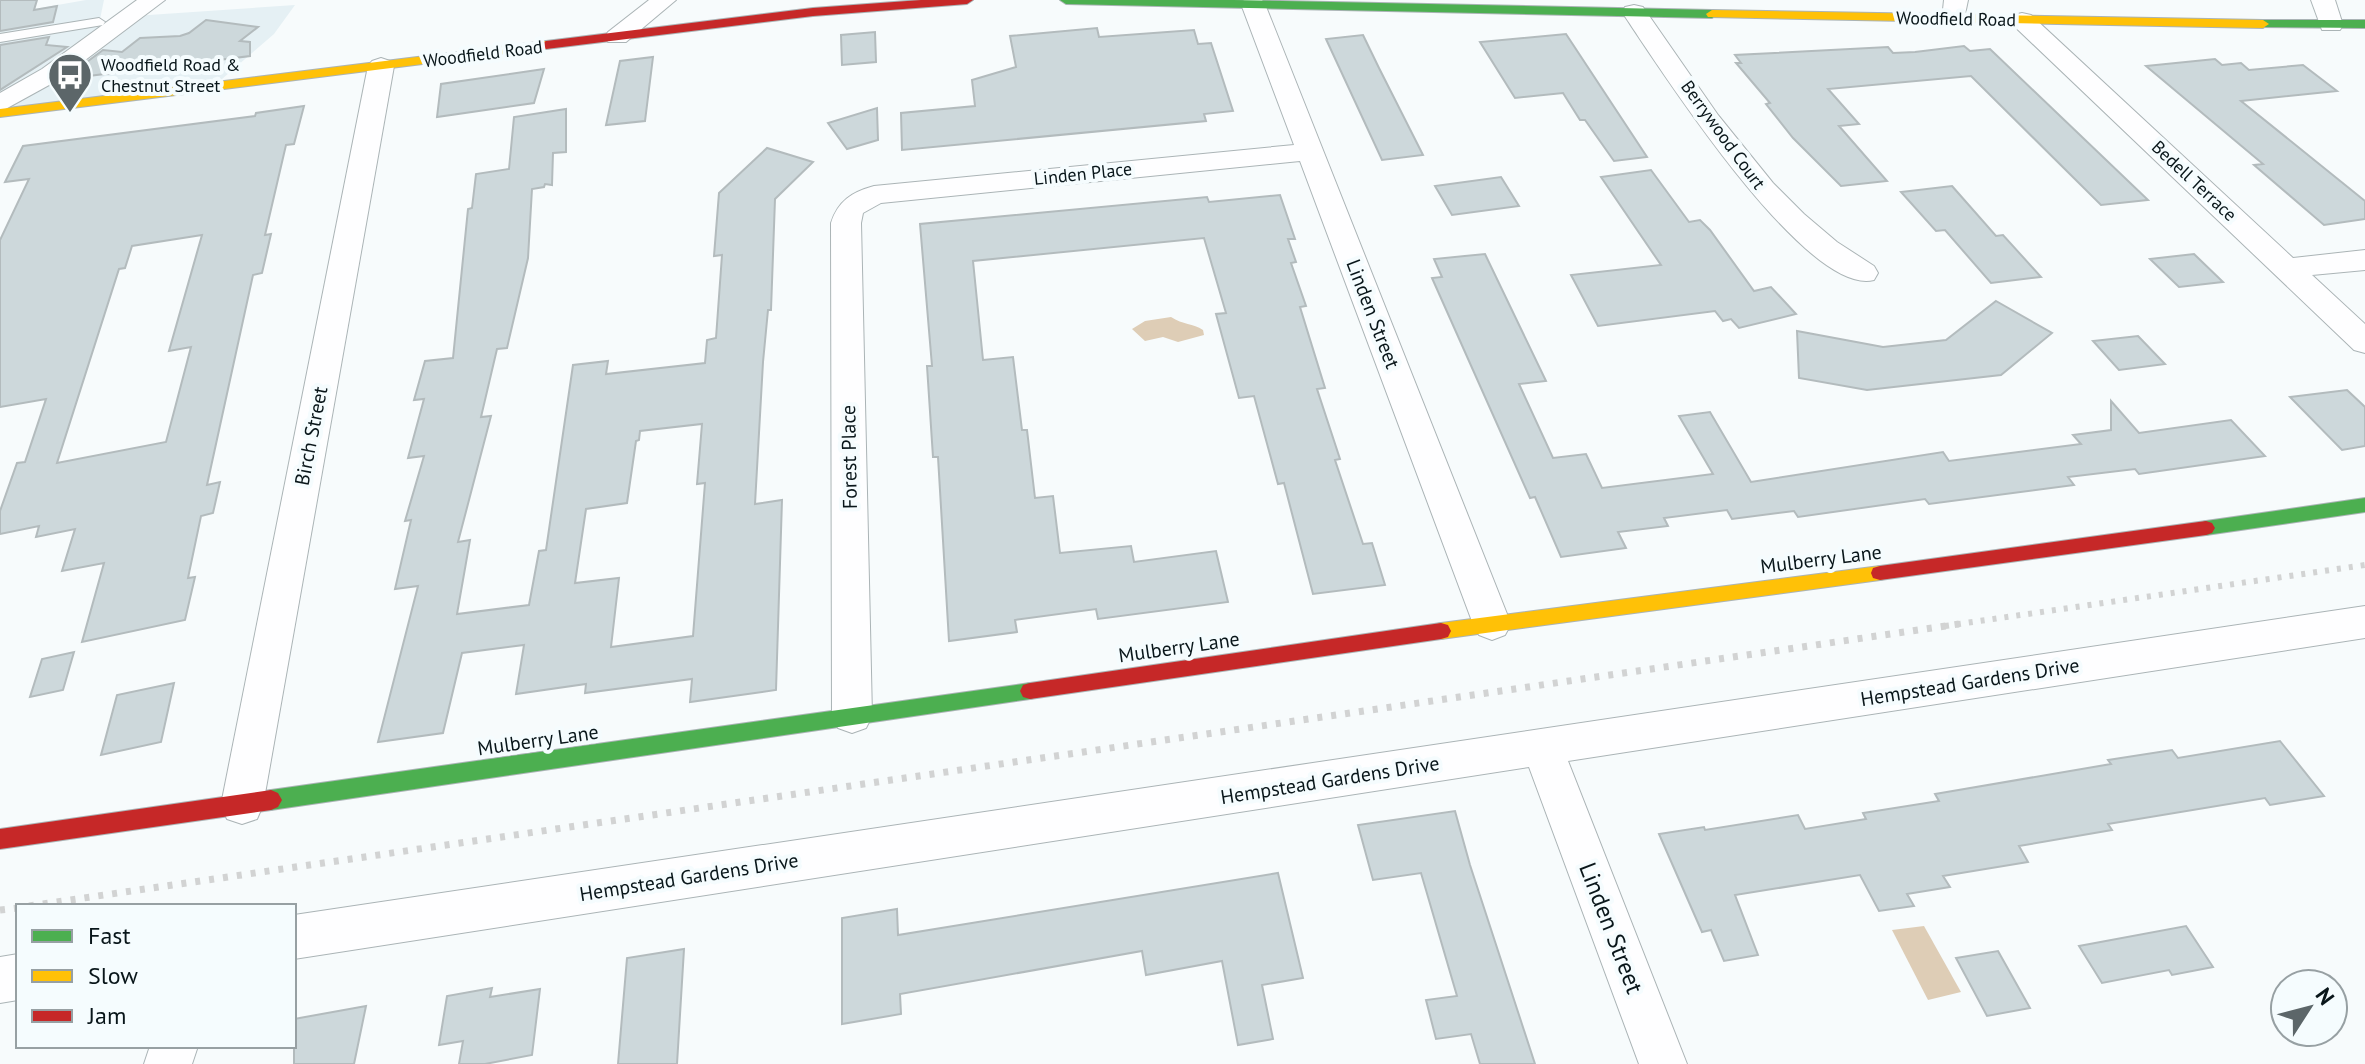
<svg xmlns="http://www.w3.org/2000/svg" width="2365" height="1064" font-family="'PT Sans',sans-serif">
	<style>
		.built { fill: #e5f0f4 }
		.water { fill: #decdb6 }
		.building { fill: #cdd8db; stroke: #b3bbbd; stroke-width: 2; fill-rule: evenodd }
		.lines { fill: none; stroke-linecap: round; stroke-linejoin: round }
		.lane-casing { stroke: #abb4b6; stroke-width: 2 }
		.street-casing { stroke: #abb4b6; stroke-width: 2 }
		.fast-casing { stroke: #abb4b6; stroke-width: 2 }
		.slow-casing { stroke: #abb4b6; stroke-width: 2 }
		.jam-casing { stroke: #abb4b6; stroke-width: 2 }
		.lane { fill: #fefeff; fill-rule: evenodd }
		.street { fill: #fefeff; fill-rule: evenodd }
		.fast { fill: #4caf50; fill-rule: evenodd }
		.slow { fill: #ffc107; fill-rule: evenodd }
		.jam { fill: #c62828; fill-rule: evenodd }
		.rail-far1 { stroke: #d2d3d3; stroke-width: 6; stroke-dasharray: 4 8; stroke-linecap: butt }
		.rail { stroke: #d2d3d3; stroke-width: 7; stroke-dasharray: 5 9; stroke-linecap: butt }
		.labels { text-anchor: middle; stroke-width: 8; stroke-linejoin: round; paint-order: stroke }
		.far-street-label { font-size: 18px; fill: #09161a; stroke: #f5fcfe }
		.far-poi-label { font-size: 18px; fill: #09161a; stroke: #f5fcfe; text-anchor: start }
		.street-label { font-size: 20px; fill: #09161a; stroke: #f5fcfe }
		.near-street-label { font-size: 24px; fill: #09161a; stroke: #f5fcfe }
	</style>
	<rect width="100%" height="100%" fill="#f7fbfc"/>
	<polygon class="built" points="86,0 104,0 95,43 134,16 295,5 274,34 214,86 0,111 0,15"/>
	<g class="water">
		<path d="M1171,317c12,8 22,6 32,13l1,5 -26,7 -15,-5 -18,4 -13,-12 13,-8z"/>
		<polygon points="1924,926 1961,992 1928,1000 1892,930"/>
	</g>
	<g class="building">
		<polygon points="0,0 37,0 34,10 57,6 53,22 0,31"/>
		<polygon points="206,20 258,27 240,41 250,42 250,56 64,79 103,50 122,52 140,38 180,36 189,33"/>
		<polygon points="1097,28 1099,37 1194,30 1198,44 1211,43 1233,111 1204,114 1206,121 902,150 901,113 975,106 972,80 1016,67 1010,36"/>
		<polygon points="875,32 876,62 842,65 841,35"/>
		<polygon points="1566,34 1647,157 1614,161 1585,120 1580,120 1563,93 1515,98 1480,42"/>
		<polygon points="1363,35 1379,68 1423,155 1382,160 1326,39"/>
		<polygon points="49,37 46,45 67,47 0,90 0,45"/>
		<polygon points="1964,46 1970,51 1990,49 2148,200 2101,205 1971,76 1828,89 1859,124 1839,126 1887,181 1841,186 1793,138 1766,104 1770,103 1736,63 1741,63 1735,55 1888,47 1893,53 1915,52"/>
		<polygon points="653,57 645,121 606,125 620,61"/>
		<polygon points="2215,59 2222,65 2241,63 2249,70 2303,65 2337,91 2241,101 2365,201 2365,219 2324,225 2254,165 2263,164 2146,66"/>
		<polygon points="544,69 534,103 437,117 441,84"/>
		<path d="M304,106l-10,38 -8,1 -21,90 6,-1 -9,39 -9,2 -46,210 13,-3 -7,31 -12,3 -13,62 7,-1 -10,43 -103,22 22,-79 -42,8 13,-42 -39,8 3,-11 -39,8v-23l17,-48 8,-1 21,-63 -46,8v-167l29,-61 -24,3 18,-36 232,-30 1,-3zM202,235l-33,116 22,-4 -25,95 -109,21 62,-194 6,-1 7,-22z"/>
		<polygon points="877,108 878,140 847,149 828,123"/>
		<path d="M566,109v43l-13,1 -1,32 -7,-1 -1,3 -12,2 -4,69 -21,90 -10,1 -16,68 10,-1 -33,126 12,-2 -13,74 72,-9 10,-54 7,-1 27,-185 35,-4 -2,13 99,-11 2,-23 9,-2 6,-83 -8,1 5,-63 48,-45 46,14 -38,37 -4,111h-3l-5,52 -8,142 27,-4 -6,190 -86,12 2,-23 -107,14 1,-9 -70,10 8,-49 -62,8 -19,80 -65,9 40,-156 -23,3 16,-69 -6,1 19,-65 -16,2 16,-59 -10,1 11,-39 28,-3 15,-149 4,-1 4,-34 33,-5 5,-52zM702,424l-5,60 8,-1 -12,153 -82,11 8,-69 -44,5 11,-74 41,-6 9,-62 3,-1 1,-9z"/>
		<polygon points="1651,170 1689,222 1700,220 1710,230 1754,291 1771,287 1796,314 1739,328 1731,319 1723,321 1715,311 1598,326 1571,275 1661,265 1601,177"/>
		<polygon points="1501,177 1519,206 1452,215 1435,186"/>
		<polygon points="1952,186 1996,236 2003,235 2041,277 1991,283 1945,230 1936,231 1901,192"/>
		<polygon points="1280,195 1295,239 1288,239 1296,262 1291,263 1306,306 1300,307 1325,388 1317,389 1340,459 1335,460 1363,544 1372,543 1385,585 1313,594 1284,483 1278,484 1254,396 1239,398 1216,314 1226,313 1204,238 973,261 983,360 1013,357 1022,430 1027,430 1035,498 1053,496 1060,553 1131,546 1134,562 1216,551 1228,602 1098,619 1096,609 1015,620 1017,632 949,641 938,457 933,457 927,366 932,366 920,224 1207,197 1209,202"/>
		<polygon points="1485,254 1546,381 1519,384 1553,458 1586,454 1602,488 1713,474 1679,416 1710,412 1751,482 1943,452 1949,461 2081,444 2073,435 2111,430 2111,401 2139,433 2231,420 2265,456 2139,474 2135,469 2068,477 2074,485 1929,504 1925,499 1798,517 1794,511 1732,519 1727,510 1664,518 1668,526 1618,532 1626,548 1561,557 1535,497 1530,498 1432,278 1442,277 1434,259"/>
		<polygon points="2194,254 2223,282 2179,287 2150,259"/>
		<polygon points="1996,301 2052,333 2001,375 1867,390 1799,378 1797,331 1883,347 1946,340"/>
		<polygon points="2138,336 2165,364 2119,370 2093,341"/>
		<polygon points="2347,390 2365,407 2365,446 2342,450 2290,397"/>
		<polygon points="74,652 63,690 30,697 42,659"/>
		<polygon points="174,683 161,742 101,755 117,695"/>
		<polygon points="2280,741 2324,796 2270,805 2265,798 2108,824 2112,830 2019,846 2028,862 1943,876 1950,887 1907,894 1914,906 1879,911 1860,875 1735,895 1758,955 1724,961 1711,930 1702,932 1659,834 1704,827 1705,830 1798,815 1805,829 1866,819 1863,813 1939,801 1935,794 2111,764 2108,760 2172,750 2178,758"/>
		<polygon points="1455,811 1470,865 1535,1064 1480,1064 1471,1034 1436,1039 1426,1000 1457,996 1421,873 1373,880 1358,825"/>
		<polygon points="1278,873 1303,978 1262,985 1273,1039 1238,1045 1222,961 1146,975 1142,951 900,994 901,1014 842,1024 842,918 897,909 898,935"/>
		<polygon points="2186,926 2213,967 2172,975 2169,970 2102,983 2079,946"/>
		<polygon points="684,949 677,1064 618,1064 627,958"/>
		<polygon points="1998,951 2030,1008 1987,1016 1956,958"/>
		<polygon points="492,988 490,997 540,989 532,1055 485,1064 459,1064 463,1041 439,1045 447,996"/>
		<polygon points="366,1006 354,1064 294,1064 294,1019"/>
	</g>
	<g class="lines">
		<g class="lane-casing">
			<polygon id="lane" points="99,18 105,22 103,25 0,42 0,34"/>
		</g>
		<g class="street-casing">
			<g id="street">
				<polygon points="137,0 165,0 60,79 0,112 0,93 42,69"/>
				<polygon points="649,0 676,0 626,42 608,42 605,37 608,32"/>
				<path d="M1244,0h18l3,4 246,620 -6,11 -13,5 -13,-5 -6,-11 -173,-463 -419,42 -18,10 -2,10 11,493 -6,12 -14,5 -14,-5 -6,-12 -1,-493c7,-22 21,-31 43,-37l420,-41 -53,-141z"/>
				<polygon points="1944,0 1968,0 1963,24 1945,24 1942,19"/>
				<polygon points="2311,0 2335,0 2343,25 2340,30 2322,30"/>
				<path d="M1634,5l9,2 75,108 55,68 31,31 33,28 37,24 4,7 -4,7c-68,18 -217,-216 -252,-268l3,-5z"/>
				<polygon points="2022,13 2031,15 2293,258 2365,250 2365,270 2312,275 2365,324 2365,353 2354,350 2013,25 2010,20 2013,15"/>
				<polygon points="381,58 390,61 394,66 263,805 257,819 242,824 227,819 221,805 368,66 372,61"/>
				<polygon points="2365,606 2365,638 1568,761 1687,1064 1639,1064 1529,767 294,959 294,915"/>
				<polygon points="18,954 18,1000 0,1003 0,957"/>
				<polygon points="150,1046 198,1046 192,1064 144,1064"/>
			</g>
		</g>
		<g class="fast-casing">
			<g id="fast">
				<polygon points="1060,0 1233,0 1712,10 1718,14 1712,18 1066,4"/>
				<polygon points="2263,20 2365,20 2365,28 2259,27 2257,24"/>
				<polygon points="2365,498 2365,512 2206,535 2200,533 2197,528 2200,523 2206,521"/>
				<polygon points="1030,683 1037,685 1040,691 1037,697 1030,699 271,810 264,807 260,800 264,793 271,790"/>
			</g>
		</g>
		<g class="slow-casing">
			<g id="slow">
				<polygon points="1712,10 2263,20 2269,24 2263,28 1708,17 1706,14"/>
				<polygon points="546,41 550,42 550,48 0,117 0,109"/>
				<polygon points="1880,566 1887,568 1889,573 1887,578 1880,580 1441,639 1434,637 1431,631 1434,625 1441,623"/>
			</g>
		</g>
		<g class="jam-casing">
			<g id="jam">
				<polygon points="921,0 973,0 967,4 813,16 546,49 540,45 546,41 813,8"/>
				<polygon points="2206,521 2212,523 2215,528 2212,533 2206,535 1880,580 1873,578 1871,573 1873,568 1880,566"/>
				<polygon points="1441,623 1448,625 1451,631 1448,637 1441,639 1030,699 1023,697 1020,691 1023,685 1030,683"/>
				<polygon points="271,790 278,793 282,800 278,807 271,810 0,849 0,829"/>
			</g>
		</g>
		<use href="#lane" class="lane"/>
		<use href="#street" class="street"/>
		<use href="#fast" class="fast"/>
		<use href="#slow" class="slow"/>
		<use href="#jam" class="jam"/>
		<polyline class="rail-far1" points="1945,626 2365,565"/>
		<g class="rail">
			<polyline points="29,906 1959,624"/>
			<polyline points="0,910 18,908"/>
		</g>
	</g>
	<defs>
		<g id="bus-pin" transform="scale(2.3)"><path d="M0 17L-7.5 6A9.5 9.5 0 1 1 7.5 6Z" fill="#5c6669" stroke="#f5fcfe"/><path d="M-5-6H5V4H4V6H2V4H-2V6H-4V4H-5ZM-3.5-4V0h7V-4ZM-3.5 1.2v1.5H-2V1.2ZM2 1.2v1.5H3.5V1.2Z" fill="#fff"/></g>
	</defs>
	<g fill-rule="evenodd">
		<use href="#bus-pin" x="70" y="75"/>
	</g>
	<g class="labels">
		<g class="far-street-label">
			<text transform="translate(1956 19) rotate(1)" y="6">Woodfield Road</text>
			<text transform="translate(483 54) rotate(-7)" y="6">Woodfield Road</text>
			<text transform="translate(1723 135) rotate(54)" y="6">Berrywood Court</text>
			<text transform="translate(1083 174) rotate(-6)" y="6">Linden Place</text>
			<text transform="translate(2194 181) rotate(43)" y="6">Bedell Terrace</text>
		</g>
		<g class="far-poi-label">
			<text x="101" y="71">Woodfield Road &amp;<tspan x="101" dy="21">Chestnut Street</tspan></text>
		</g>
		<g class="street-label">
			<text transform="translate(1373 314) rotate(69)" y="7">Linden Street</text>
			<text transform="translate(311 436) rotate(-79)" y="7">Birch Street</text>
			<text transform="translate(849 457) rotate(-91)" y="7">Forest Place</text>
			<text transform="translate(1821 559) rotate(-7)" y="7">Mulberry Lane</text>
			<text transform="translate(1179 647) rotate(-8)" y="7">Mulberry Lane</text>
			<text transform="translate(1970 682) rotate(-9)" y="7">Hempstead Gardens Drive</text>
			<text transform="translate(538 740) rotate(-8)" y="7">Mulberry Lane</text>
			<text transform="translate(1330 780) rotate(-9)" y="7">Hempstead Gardens Drive</text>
			<text transform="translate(689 877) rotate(-9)" y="7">Hempstead Gardens Drive</text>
		</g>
		<g class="near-street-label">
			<text transform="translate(1611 928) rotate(69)" y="8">Linden Street</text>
		</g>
	</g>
	<rect x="16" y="904" width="280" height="144" fill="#f5fcfe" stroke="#97a0a3" stroke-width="2"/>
	<rect x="32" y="930" width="40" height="12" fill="#4caf50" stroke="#97a0a3" stroke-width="2"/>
	<text x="88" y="944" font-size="24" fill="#09161a">Fast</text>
	<rect x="32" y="970" width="40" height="12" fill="#ffc107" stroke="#97a0a3" stroke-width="2"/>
	<text x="88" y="984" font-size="24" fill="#09161a">Slow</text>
	<rect x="32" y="1010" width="40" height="12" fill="#c62828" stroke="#97a0a3" stroke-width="2"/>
	<text x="88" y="1024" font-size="24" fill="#09161a">Jam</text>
	<g transform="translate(2309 1008) rotate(54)"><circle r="38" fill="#f5fcfe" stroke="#97a0a3" stroke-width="2"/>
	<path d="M0-6L14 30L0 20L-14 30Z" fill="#5c6669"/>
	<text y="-12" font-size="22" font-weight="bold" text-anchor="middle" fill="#09161a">N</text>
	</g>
</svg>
